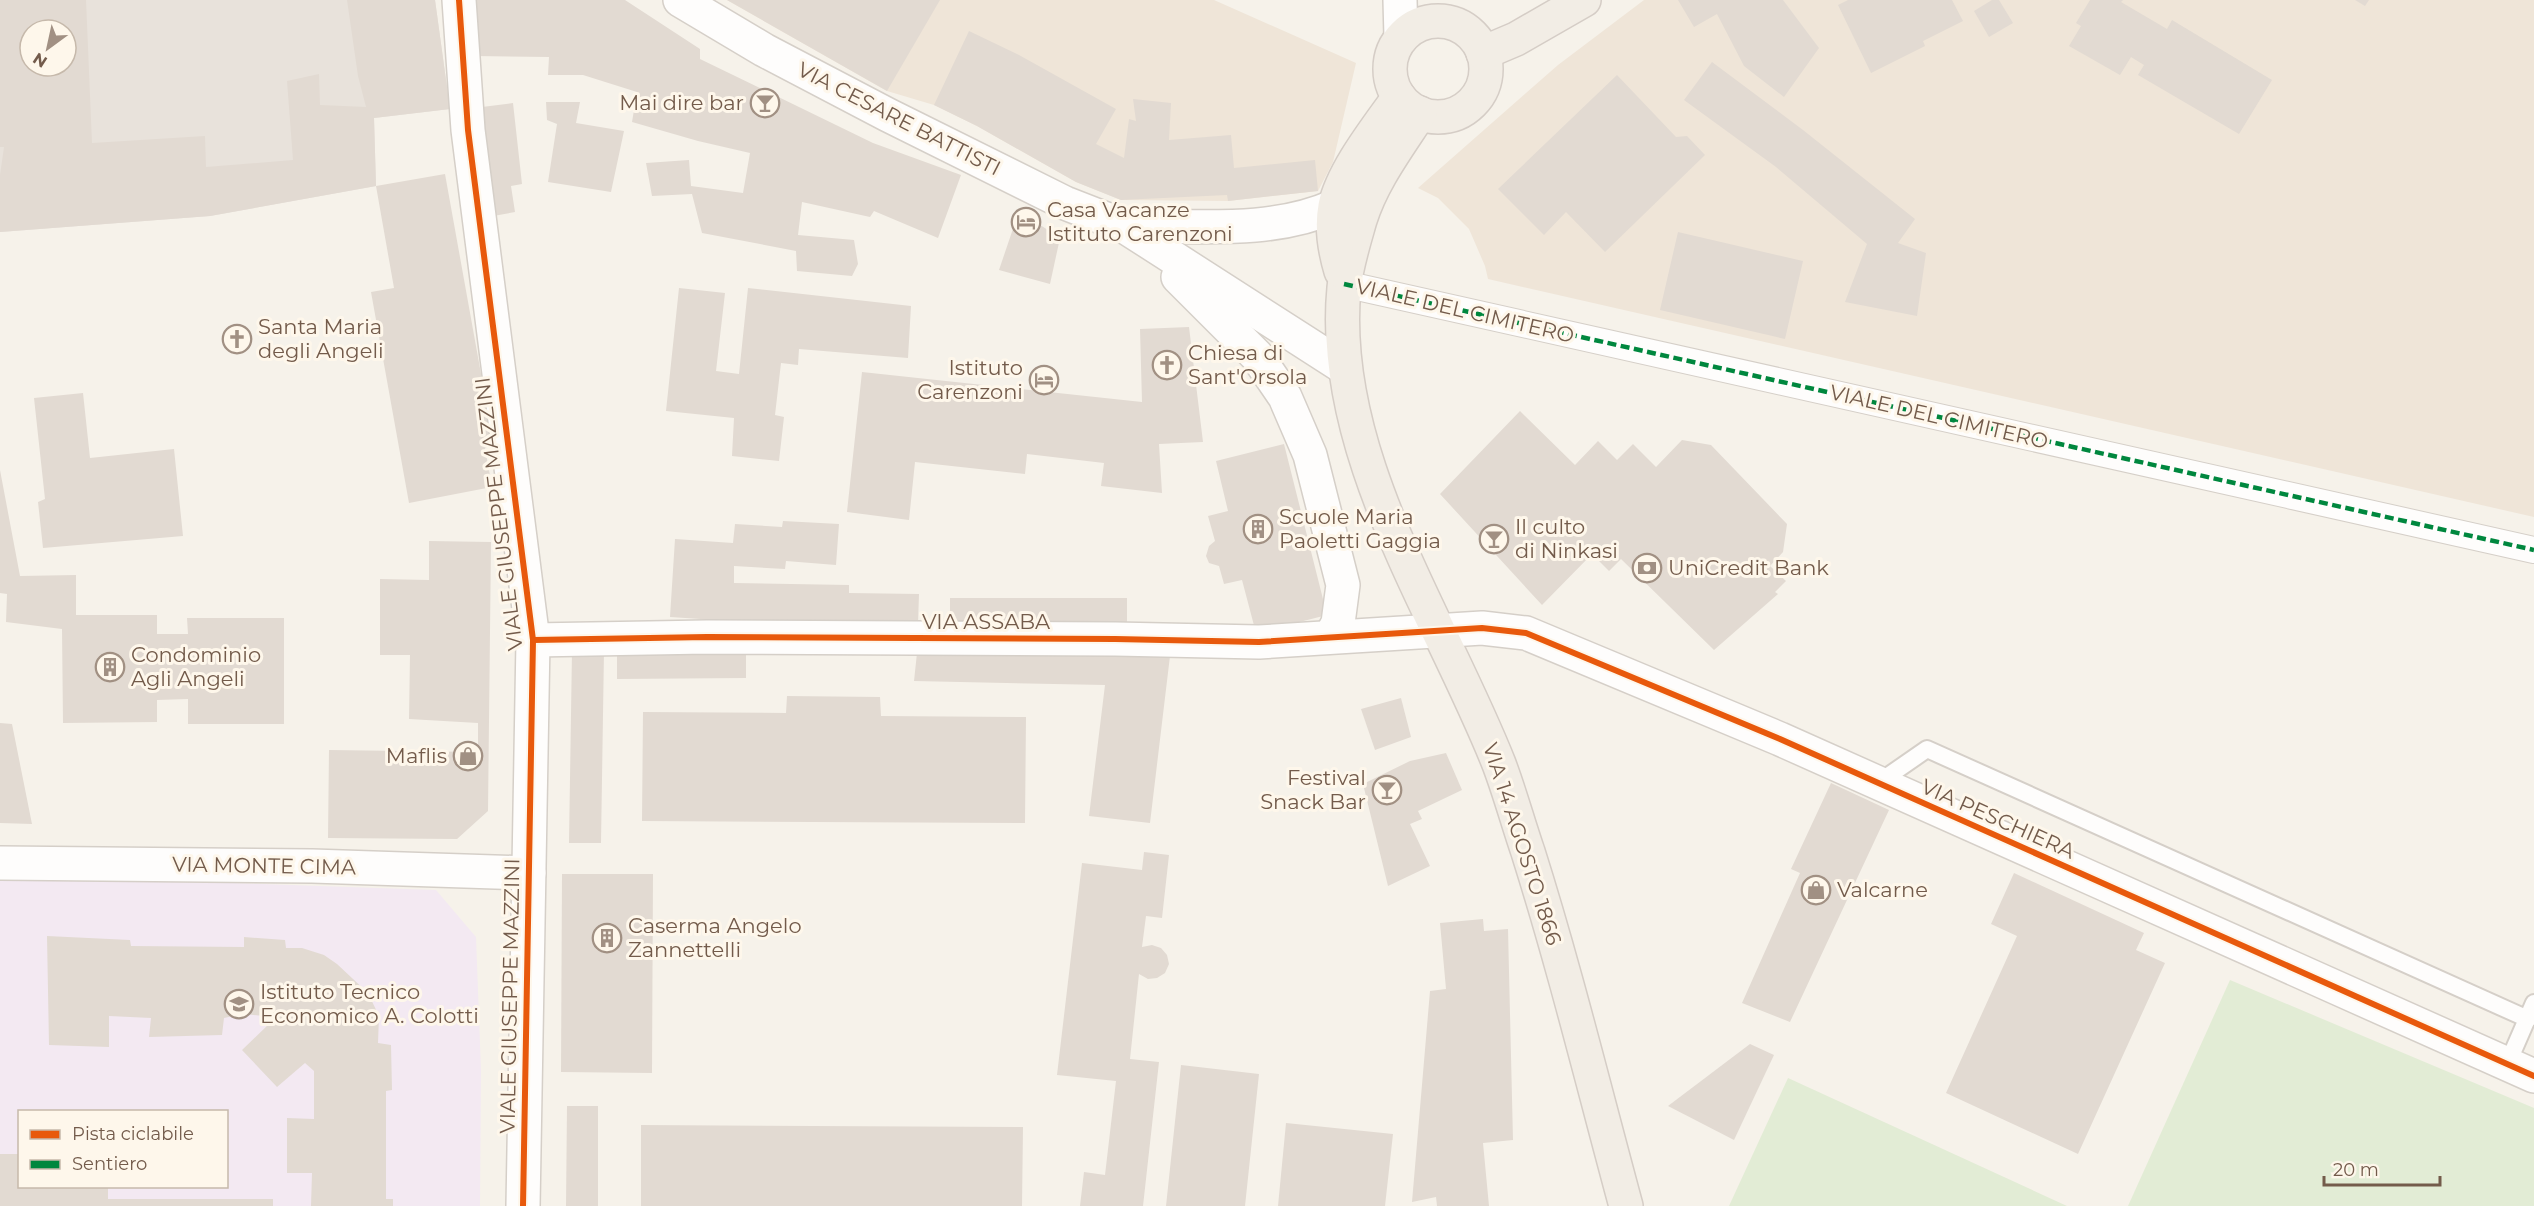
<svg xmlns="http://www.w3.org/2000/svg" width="2534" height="1206" font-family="Montserrat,sans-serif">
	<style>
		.residential { fill: #efe5d8 }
		.industrial { fill: #e8e2db; fill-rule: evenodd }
		.education { fill: #f3e9f2; fill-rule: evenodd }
		.pitch { fill: #e2ecd5 }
		.building { fill: #e2dad2; fill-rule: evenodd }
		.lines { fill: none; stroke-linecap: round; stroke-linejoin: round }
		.service-casing { stroke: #d5cfc8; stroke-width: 20 }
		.pedestrian-casing { stroke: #d5cfc8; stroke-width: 28 }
		.minor-casing { stroke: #d5cfc8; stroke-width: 36 }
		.tertiary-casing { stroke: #d5cfc8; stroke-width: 36 }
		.primary-casing { stroke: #d5cdc6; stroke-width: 36 }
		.service { stroke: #fefdfc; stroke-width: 16 }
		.pedestrian { stroke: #fefdfc; stroke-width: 26 }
		.minor { stroke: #fefdfc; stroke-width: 33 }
		.tertiary { stroke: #fefdfc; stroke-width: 33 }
		.primary { stroke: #f2ede5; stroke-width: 33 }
		.quiet { stroke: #00873e; stroke-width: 4.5; stroke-dasharray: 9 4.5; stroke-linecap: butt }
		.cycleway-casing { stroke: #fef7eb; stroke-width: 10 }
		.cycleway { stroke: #e8590c; stroke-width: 6 }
		.labels { text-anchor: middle; stroke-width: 6; stroke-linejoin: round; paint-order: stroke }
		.poi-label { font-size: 21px; fill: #735b4b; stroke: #fef7eb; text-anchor: start }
		.street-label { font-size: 21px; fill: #735b4b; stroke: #fef7eb }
	</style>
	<rect width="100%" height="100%" fill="#f6f2ea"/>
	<g class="residential">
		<polygon points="727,0 1214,0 1356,63 1333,162 1318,191 1228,201 1121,200 1076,182 977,126 934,105 887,91"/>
		<polygon points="1644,0 2534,0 2534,517 1488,279 1485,266 1469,229 1438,198 1418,188 1558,65"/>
	</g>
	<path class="industrial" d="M0,0h435l15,109 -76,9 2,68 -166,30 -210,16zM30,30h36v36h-36z"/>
	<path class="education" d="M54,877l382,13 40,47 5,133 -1,136h-480v-328zM20,1112h206v74h-206z"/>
	<g class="pitch">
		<polygon points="2230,980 2534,1108 2534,1206 2128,1206"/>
		<polygon points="1788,1078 2067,1206 1729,1206"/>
	</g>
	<g class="building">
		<path d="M0,0h86l6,143 113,-7 1,31 87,-7 -6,-79 32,-7 1,31 46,2 -8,-31 -11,-76h88l15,109 -76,9 2,68 -166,30 -210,16v-57l4,-28h-4zM30,30h36v36h-36z"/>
		<polygon points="474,0 625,0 700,49 700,59 873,143 961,175 938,238 874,211 870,217 802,202 798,235 854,240 858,264 852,276 797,271 796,251 702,233 692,194 652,196 646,163 689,160 691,186 743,193 750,153 698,141 632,122 637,92 583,75 548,75 549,57 474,56"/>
		<polygon points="727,0 940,0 887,91"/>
		<polygon points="1678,0 1783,0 1819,48 1784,97 1744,66 1717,14 1694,27"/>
		<polygon points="1848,0 1952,0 1963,21 1923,41 1925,46 1871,73 1838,5"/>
		<polygon points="1992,0 1999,0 2013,23 1989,37 1974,11"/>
		<polygon points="2090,0 2123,0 2121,2 2167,29 2172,20 2272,80 2239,134 2138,75 2144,65 2131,57 2120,75 2069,46 2081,26 2076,23"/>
		<polygon points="2355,0 2369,0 2365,6"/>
		<polygon points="969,31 1019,55 1116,109 1096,144 1124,158 1129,119 1136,121 1133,99 1171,103 1169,140 1231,135 1234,168 1315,160 1318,191 1228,201 1227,195 1121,200 1076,182 977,126 934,105"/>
		<polygon points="1712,62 1803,130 1915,219 1898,243 1926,253 1917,316 1845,302 1867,244 1776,167 1684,100"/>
		<polygon points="1617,75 1676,137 1687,136 1705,155 1605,252 1566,212 1544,235 1498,189"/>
		<polygon points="546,102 580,102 576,123 624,131 611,192 548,182 557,124 547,120"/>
		<polygon points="513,103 522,184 511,186 515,212 488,217 474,108"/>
		<polygon points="445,174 494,446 485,448 492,487 409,503 371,292 394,288 376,186"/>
		<polygon points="1019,211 1060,238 1050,284 999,270"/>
		<polygon points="1678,232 1803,261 1785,339 1660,310"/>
		<polygon points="679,288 725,293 716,371 739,374 748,288 911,306 908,358 799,349 798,365 781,363 775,415 784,417 779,461 732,456 734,418 666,411"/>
		<polygon points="1189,327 1203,442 1159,444 1162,493 1101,486 1104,463 1027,454 1025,474 915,462 909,520 847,512 862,372 1142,402 1140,329"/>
		<polygon points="83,393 90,458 174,449 183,536 43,548 38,502 45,499 34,398"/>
		<polygon points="1520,411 1575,465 1598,441 1617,460 1633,444 1656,467 1682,440 1711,445 1787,524 1783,552 1770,566 1786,581 1775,592 1778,594 1714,650 1621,559 1609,571 1592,554 1542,605 1440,494"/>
		<polygon points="1284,444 1327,615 1256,633 1242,580 1224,584 1219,566 1209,563 1206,556 1209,546 1215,541 1208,516 1228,511 1216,461"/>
		<polygon points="0,470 20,576 76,575 76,615 157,615 157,634 188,634 187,618 284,618 284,724 188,724 188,699 157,700 157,722 63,723 62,629 6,622 7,594 0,593"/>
		<polygon points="783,521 839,524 836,565 786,561 785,569 734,566 734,583 849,585 849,593 919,594 918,624 731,621 670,617 675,539 733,543 735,524 782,527"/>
		<polygon points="429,541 491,542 488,811 457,839 328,838 329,750 478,752 478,723 409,719 410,655 380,655 380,579 429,580"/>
		<rect x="950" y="598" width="177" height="26"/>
		<polygon points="572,650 604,650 601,843 569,843"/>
		<polygon points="617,651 746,651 746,678 617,679"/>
		<polygon points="917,653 1170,656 1150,823 1089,816 1105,685 914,681"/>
		<polygon points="787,696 880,697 881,716 1026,717 1025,823 642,821 643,712 786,713"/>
		<polygon points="1401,698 1411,737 1375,750 1361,709"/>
		<polygon points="0,723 12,724 32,824 0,823"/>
		<polygon points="1446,753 1462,790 1418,811 1422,819 1410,824 1430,866 1388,886 1363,784 1410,761"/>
		<polygon points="1831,783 1889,810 1790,1022 1742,1003 1800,873 1791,869"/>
		<polygon points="1144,852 1169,855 1162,918 1146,916 1142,947 1152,945 1161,948 1167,955 1169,964 1165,973 1157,978 1148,979 1139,974 1130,1059 1159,1062 1143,1206 1080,1206 1084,1172 1105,1175 1116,1081 1057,1075 1082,863 1142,870"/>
		<polygon points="2014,873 2144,933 2136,950 2165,963 2078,1154 1946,1093 2017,936 1991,924"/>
		<polygon points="562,874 653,874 652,1073 561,1072"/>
		<polygon points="1483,919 1484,931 1508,929 1513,1140 1483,1143 1489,1206 1437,1206 1436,1197 1412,1202 1430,991 1446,989 1440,923"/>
		<polygon points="47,936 130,940 131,946 244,947 244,937 285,940 286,948 302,948 324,955 337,964 368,993 379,1016 378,1043 391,1045 392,1090 386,1091 386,1199 393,1199 393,1206 311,1206 312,1173 287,1173 287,1118 314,1119 314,1071 305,1063 277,1087 242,1050 271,1022 264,1016 243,1014 224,1018 222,1035 149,1037 151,1018 109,1016 109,1047 49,1045"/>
		<polygon points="1750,1044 1774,1055 1734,1140 1668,1106"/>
		<polygon points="1181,1065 1259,1074 1245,1206 1166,1206"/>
		<polygon points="567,1106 598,1106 598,1206 566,1206"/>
		<polygon points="1286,1123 1393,1134 1385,1206 1278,1206"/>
		<polygon points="641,1125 1023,1127 1022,1206 641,1206"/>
		<polygon points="0,1154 20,1154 20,1186 108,1186 108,1199 273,1199 273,1206 0,1206"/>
	</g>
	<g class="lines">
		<g class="service-casing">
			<g id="service">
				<polyline points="1878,783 1927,749 2528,1019"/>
				<polyline points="2507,1065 2534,1003"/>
			</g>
		</g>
		<g class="pedestrian-casing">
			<polyline id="pedestrian" points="1344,284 2534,550"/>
		</g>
		<g class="minor-casing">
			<g id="minor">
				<polyline points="680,0 764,50 888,115 1065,203 1124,226 1345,368"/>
				<path d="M1124,226c71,-1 146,9 211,-20"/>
				<polyline points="1178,277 1257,356 1285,397 1310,455 1343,585 1338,623 1331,636"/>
				<polyline points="533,640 707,637 1115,639 1259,642 1482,628 1526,633 1780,739 2534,1076"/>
				<polyline points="0,863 312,866 529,873"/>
			</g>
		</g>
		<g class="tertiary-casing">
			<g id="tertiary">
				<polyline points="459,0 468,130 533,640 523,1206"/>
				<polyline points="1400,0 1401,38"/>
			</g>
		</g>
		<g class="primary-casing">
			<g id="primary">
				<circle cx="1438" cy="69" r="48"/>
				<polyline points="1483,53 1516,39 1584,0"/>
				<path d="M1420,113c-22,34 -48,68 -60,107 -6,21 -14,46 -16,68 -16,166 96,327 155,476 11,29 19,59 29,88 37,117 66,236 98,354"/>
				<path d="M1341,271c-6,-20 -10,-44 -6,-65 8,-36 43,-79 64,-109"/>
			</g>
		</g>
		<use href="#service" class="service"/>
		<use href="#pedestrian" class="pedestrian"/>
		<use href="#minor" class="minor"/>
		<use href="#tertiary" class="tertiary"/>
		<use href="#primary" class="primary"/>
		<polyline class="quiet" points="1344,284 2534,550"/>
		<g class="cycleway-casing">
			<g id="cycleway">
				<polyline points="459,0 468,130 533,640 523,1206"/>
				<polyline points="533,640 707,637 1115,639 1259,642 1482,628 1526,633 1780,739 2534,1076"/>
			</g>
		</g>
		<use href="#cycleway" class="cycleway"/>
	</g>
	<defs>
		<g id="bar-ring" transform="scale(1.5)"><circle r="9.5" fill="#fef7eb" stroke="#a19083" stroke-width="1.5"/><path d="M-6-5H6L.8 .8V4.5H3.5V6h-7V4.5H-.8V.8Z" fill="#a19083"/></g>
		<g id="hotel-ring" transform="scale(1.5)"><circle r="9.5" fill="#fef7eb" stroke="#a19083" stroke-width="1.5"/><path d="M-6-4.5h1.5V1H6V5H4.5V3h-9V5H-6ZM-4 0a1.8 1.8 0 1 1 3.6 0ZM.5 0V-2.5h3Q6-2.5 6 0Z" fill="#a19083"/></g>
		<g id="church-ring" transform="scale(1.5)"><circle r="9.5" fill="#fef7eb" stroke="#a19083" stroke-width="1.5"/><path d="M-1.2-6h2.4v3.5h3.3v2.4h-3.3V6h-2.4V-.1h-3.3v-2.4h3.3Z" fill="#a19083"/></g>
		<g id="building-ring" transform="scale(1.5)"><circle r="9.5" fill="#fef7eb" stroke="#a19083" stroke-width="1.5"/><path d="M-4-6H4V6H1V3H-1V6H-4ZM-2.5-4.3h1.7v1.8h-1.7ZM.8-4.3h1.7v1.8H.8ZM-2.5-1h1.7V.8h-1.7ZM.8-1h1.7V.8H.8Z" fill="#a19083"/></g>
		<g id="bank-ring" transform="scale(1.5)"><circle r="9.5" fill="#fef7eb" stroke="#a19083" stroke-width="1.5"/><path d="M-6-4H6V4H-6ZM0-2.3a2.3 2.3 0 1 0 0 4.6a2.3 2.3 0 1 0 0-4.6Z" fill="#a19083"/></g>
		<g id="shop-ring" transform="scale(1.5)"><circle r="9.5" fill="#fef7eb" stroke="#a19083" stroke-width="1.5"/><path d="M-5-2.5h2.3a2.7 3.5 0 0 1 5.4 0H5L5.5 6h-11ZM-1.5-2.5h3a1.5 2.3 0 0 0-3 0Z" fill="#a19083"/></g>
		<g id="school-ring" transform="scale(1.5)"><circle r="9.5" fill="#fef7eb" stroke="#a19083" stroke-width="1.5"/><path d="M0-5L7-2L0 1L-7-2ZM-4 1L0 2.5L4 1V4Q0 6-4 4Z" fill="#a19083"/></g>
	</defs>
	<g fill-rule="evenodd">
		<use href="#bar-ring" x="765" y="103"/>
		<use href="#hotel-ring" x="1026" y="222"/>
		<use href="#church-ring" x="237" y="339"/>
		<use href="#church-ring" x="1167" y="365"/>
		<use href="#hotel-ring" x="1044" y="380"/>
		<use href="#building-ring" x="1258" y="529"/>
		<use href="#bar-ring" x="1494" y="539"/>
		<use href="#bank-ring" x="1647" y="568"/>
		<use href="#building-ring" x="110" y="667"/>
		<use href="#shop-ring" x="468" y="756"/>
		<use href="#bar-ring" x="1387" y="790"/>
		<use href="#shop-ring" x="1816" y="890"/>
		<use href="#building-ring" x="607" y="938"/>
		<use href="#school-ring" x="239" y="1004"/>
	</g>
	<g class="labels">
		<g class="poi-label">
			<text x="744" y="110" text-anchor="end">Mai dire bar</text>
			<text x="1047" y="217">Casa Vacanze<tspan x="1047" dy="24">Istituto Carenzoni</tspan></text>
			<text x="258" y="334">Santa Maria<tspan x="258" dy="24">degli Angeli</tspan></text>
			<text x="1188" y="360">Chiesa di<tspan x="1188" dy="24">Sant'Orsola</tspan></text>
			<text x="1023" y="375" text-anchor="end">Istituto<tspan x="1023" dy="24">Carenzoni</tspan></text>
			<text x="1279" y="524">Scuole Maria<tspan x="1279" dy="24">Paoletti Gaggia</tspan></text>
			<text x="1515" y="534">Il culto<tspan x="1515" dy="24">di Ninkasi</tspan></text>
			<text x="1668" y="575">UniCredit Bank</text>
			<text x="131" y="662">Condominio<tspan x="131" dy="24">Agli Angeli</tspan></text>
			<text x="447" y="763" text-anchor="end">Maflis</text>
			<text x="1366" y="785" text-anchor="end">Festival<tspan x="1366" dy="24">Snack Bar</tspan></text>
			<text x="1837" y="897">Valcarne</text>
			<text x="628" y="933">Caserma Angelo<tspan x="628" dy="24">Zannettelli</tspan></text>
			<text x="260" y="999">Istituto Tecnico<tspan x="260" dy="24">Economico A. Colotti</tspan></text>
		</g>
		<g class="street-label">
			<text transform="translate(899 119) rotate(27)" y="7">VIA CESARE BATTISTI</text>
			<text transform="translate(1465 311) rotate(13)" y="7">VIALE DEL CIMITERO</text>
			<text transform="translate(1939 417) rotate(13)" y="7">VIALE DEL CIMITERO</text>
			<text transform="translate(499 514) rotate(-97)" y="7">VIALE GIUSEPPE MAZZINI</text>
			<text x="986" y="629">VIA ASSABA</text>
			<text transform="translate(1998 819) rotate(24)" y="7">VIA PESCHIERA</text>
			<text transform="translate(1522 844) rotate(72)" y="7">VIA 14 AGOSTO 1866</text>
			<text transform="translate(264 866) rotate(1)" y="7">VIA MONTE CIMA</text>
			<text transform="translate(510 996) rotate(-89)" y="7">VIALE GIUSEPPE MAZZINI</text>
		</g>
	</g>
	<rect x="18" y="1110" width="210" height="78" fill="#fef7eb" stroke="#c6b9ab" stroke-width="1.5"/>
	<rect x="30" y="1130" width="30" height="9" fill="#e8590c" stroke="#c6b9ab" stroke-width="1.5"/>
	<text x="72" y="1140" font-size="18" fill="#735b4b">Pista ciclabile</text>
	<rect x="30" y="1160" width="30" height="9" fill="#00873e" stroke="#c6b9ab" stroke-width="1.5"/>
	<text x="72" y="1170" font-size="18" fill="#735b4b">Sentiero</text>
	<g transform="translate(48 48) rotate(213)"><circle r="28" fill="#fef7eb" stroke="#c6b9ab" stroke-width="1.5"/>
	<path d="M0-4.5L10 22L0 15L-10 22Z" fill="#a19083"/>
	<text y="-9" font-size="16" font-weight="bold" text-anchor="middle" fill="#735b4b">N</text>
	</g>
	<path d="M2324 1176v9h116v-9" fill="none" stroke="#735b4b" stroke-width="3"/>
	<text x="2333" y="1176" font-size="18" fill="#735b4b" stroke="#fef7eb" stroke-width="4.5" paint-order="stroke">20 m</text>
</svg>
